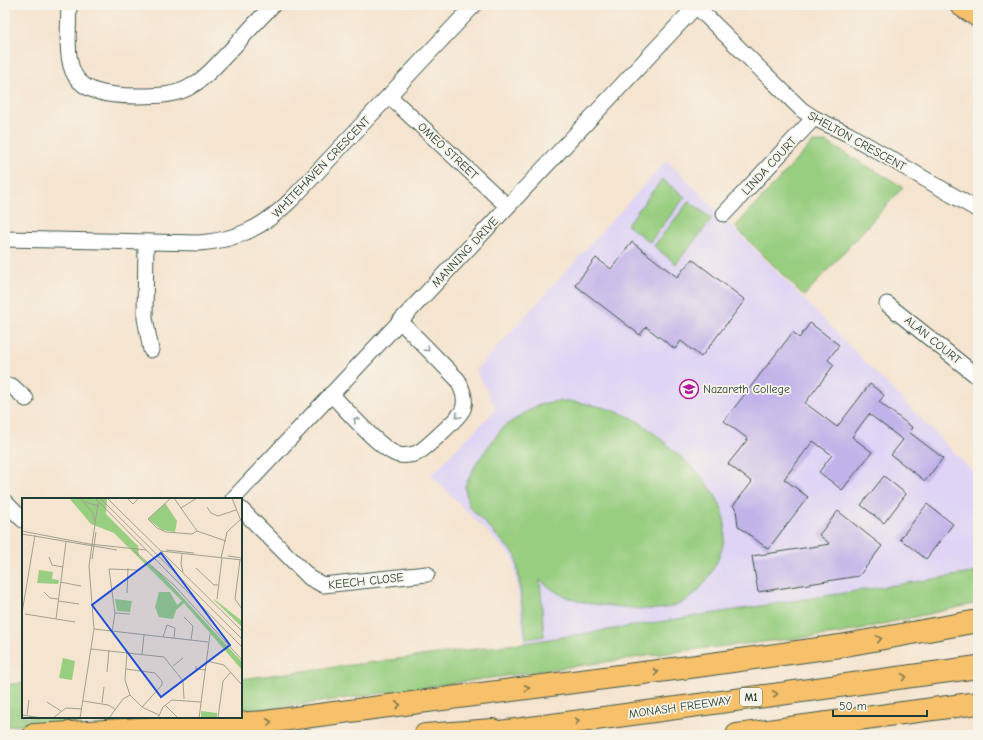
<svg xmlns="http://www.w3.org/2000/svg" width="983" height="740" font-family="'Comic Neue',sans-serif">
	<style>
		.built { fill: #dfd4f5 }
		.green { fill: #98ce80; stroke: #5c865a }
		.building { fill: #c1b2e9 }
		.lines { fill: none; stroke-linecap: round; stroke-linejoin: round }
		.minor-casing { stroke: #3f564b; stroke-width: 17 }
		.primary-casing { stroke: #3f564b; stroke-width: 24 }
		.motorway-casing { stroke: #3f564b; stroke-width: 24 }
		.minor { stroke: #fff; stroke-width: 15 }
		.primary { stroke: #f6c16b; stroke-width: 22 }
		.motorway { stroke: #f6c16b; stroke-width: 22 }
		.oneway { stroke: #8f9e9a }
		.oneway2 { stroke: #80784d }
		.labels { text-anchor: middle; stroke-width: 3.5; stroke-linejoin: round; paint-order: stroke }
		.shield { fill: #f7f3e8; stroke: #60746a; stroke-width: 1 }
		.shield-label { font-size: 11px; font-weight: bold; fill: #1f3d34 }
		.street-label { font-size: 12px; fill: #1f3d34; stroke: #f7f3e8 }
		.poi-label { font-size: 12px; fill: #1f3d34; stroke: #f7f3e8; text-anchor: start }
		.inset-road { fill: none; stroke: #9fa191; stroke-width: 1 }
		.view { fill: #1d4ed8; fill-opacity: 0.15; stroke: #1d4ed8; stroke-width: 2 }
		.inset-edge { fill: none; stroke: #1f3d34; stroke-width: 2 }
	</style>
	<rect width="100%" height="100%" fill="#f7f3e8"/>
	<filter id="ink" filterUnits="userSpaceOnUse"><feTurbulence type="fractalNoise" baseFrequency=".025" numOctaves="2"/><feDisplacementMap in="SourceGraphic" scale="8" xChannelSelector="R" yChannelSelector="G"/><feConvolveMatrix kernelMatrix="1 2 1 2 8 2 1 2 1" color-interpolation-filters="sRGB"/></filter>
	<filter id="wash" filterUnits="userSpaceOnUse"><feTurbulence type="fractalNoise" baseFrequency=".012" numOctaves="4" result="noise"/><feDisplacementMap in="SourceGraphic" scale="16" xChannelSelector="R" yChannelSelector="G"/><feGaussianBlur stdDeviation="0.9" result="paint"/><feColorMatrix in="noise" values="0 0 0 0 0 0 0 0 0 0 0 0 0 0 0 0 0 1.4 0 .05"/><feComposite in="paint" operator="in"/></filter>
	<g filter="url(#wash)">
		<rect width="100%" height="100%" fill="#f5e4cf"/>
		<polygon class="built" points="667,160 978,477 978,572 524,643 513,558 431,475 496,409 476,370"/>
		<g class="green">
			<polygon points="813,142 826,142 903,187 804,296 735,227"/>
			<polygon points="662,179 685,197 650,242 627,225"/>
			<polygon points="689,201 712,219 676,264 654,246"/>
			<path d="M568,401c22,3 42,7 62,16 16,8 30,21 43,33 44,38 71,70 36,126 -21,35 -49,36 -87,31 -21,-2 -43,-3 -62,-13 -7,-3 -13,-9 -20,-14l4,56 -18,3 -10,-83 -48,-51 -3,-19 12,-24 26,-35 33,-21 14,-4z"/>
			<polygon points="978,572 978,603 837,634 697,649 241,713 241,679 524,643"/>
			<polygon points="23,683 23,717 210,717 5,726 5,685"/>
		</g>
		<g id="blocks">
			<g class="building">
				<polygon points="632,242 677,277 692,259 745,300 701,357 681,341 675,349 646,327 640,335 575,285 596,258 611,269"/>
				<polygon points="810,323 839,345 828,360 834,365 805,403 837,427 870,384 884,395 879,402 913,428 909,432 943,458 925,481 891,455 903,440 869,414 852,437 872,452 842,490 819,472 832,455 813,441 784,479 808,497 768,549 738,526 736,509 733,506 752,482 728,464 748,439 724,421 793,332 799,338"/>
				<polygon points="884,476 906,494 884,523 861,505"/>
				<polygon points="927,504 953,524 926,559 900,539"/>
				<polygon points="838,511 882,546 859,576 758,592 752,556 830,544 819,535"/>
			</g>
		</g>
	</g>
	<g filter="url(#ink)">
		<use href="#blocks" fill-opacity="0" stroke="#3f564b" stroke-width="1"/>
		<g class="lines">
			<g class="minor-casing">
				<g id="minor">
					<path d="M69,5c-2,63 -7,91 68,91 19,0 40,0 56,-11 13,-7 23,-20 34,-31 15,-16 30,-33 46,-49"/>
					<polyline points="696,6 802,110 814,118 848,134 978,210"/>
					<polyline points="389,96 507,206"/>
					<polyline points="724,214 814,118"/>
					<path d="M5,239l194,4c39,-3 65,-16 93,-44l182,-194"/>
					<polyline points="146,242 145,318 151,350"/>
					<polyline points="887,304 978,377"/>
					<polyline points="5,386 12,386 26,399"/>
					<path d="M331,394c14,14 50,57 68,61 5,1 13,0 18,-2 7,-3 44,-37 46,-44 4,-10 -1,-19 -5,-29l-58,-59"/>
					<polyline points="233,499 697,5"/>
					<polyline points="5,502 23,520"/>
					<polyline points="241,509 310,578 323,585 427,574"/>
				</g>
			</g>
			<g class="primary-casing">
				<polyline id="primary" points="961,5 978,16"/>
			</g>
			<g class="motorway-casing">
				<g id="motorway">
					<polyline points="34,735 265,722 697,666 840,646 978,621"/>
					<polyline points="425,735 493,730"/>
					<polyline points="478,735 978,667"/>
					<polyline points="737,735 978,703"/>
				</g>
			</g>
			<use href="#minor" class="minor"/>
			<use href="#primary" class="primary"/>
			<use href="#motorway" class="motorway"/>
		</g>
		<defs><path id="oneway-chevron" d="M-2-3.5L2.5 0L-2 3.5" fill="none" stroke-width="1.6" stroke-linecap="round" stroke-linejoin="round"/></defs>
		<g class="oneway">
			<use href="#oneway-chevron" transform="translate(427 349) rotate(45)"/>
			<use href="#oneway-chevron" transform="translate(458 416) rotate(133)"/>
			<use href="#oneway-chevron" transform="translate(356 420) rotate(-135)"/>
		</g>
		<g class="oneway2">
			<use href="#oneway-chevron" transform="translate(879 639) rotate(-10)"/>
			<use href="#oneway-chevron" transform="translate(656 672) rotate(-7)"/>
			<use href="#oneway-chevron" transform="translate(904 677) rotate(-8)"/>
			<use href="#oneway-chevron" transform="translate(527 688) rotate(-7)"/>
			<use href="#oneway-chevron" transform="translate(775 694) rotate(-8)"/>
			<use href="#oneway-chevron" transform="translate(398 705) rotate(-7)"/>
			<use href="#oneway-chevron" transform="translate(577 721) rotate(-8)"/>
			<use href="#oneway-chevron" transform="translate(269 722) rotate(-6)"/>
		</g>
	</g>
	<defs>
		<g id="school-ring" transform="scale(1)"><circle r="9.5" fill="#f7f3e8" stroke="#b5179e" stroke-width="1.5"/><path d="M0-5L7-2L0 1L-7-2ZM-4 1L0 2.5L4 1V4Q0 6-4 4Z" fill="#b5179e"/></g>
	</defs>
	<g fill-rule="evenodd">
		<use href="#school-ring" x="689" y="389"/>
	</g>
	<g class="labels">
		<rect class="shield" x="740" y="688" width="22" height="18" rx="3"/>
		<g class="shield-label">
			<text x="751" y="701">M1</text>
		</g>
		<g class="street-label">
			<text transform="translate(857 141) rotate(29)" y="4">SHELTON CRESCENT</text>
			<text transform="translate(448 151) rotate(43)" y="4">OMEO STREET</text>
			<text transform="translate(769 166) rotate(-47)" y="4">LINDA COURT</text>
			<text transform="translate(321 167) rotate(-46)" y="4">WHITEHAVEN CRESCENT</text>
			<text transform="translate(465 252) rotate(-47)" y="4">MANNING DRIVE</text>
			<text transform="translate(933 340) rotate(39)" y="4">ALAN COURT</text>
			<text transform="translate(366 581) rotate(-6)" y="4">KEECH CLOSE</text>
			<text transform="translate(680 707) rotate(-8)" y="4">MONASH FREEWAY</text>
		</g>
		<g class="poi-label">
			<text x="703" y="393">Nazareth College</text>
		</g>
	</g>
	<g transform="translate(22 498)">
		<rect width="220" height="220" fill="#f5e4cf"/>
		<path d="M47,0h38l-1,16 32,32 1,10 22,18 81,88v8l-58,-67 -8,7 -3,9 -14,-2 -4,-10 4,-15h11l7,13 5,-4 -68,-68 -23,-9zM143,5l12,18 -2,11 -13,-2 -14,-11zM17,72l14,2 -1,7 7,1 -1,4 -21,-1 1,-6 -7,-2 7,2zM93,101l17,2 -2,11 -13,-1zM192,101l28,22v6l-28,-27zM41,160l12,3 -3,19 -13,-2zM179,213l16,2v5h-16z" fill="#98ce80"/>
		<path class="inset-road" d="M58,0l13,15 2,8M73,0l147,149M78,0l142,141M85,0l135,133M105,0l6,6 6,-6M149,0l-23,21 9,9 9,4 26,2 5,-3M152,0l23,33 29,10M210,0l9,23M63,4l14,4M185,9l4,6 7,3 18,-6M159,10l16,-10M0,33l67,13 57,6M0,36l95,16M111,52l41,35 68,75M144,52l28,3M139,53l81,9M160,56l-1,10 2,8M206,58l14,2M27,59l3,8 11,2M199,60l6,-26 15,-14M70,61l4,-27M218,62l-5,39 7,10M174,70l18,17h4M38,84l21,4M22,94l6,6 8,1M105,95l1,-25M195,101l5,-41M36,103l21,3M0,115l13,-78M93,115l15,1M3,116l50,8M162,119l9,9 -2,14M34,121l10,-77M72,131l114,13M90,133l3,-17 -6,-45 28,1M141,139l4,-12 8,3 -1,10M69,151l73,8 19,24 1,18M105,154l-2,28 5,15 12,12 17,8M120,156l2,-19M185,163l17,4 18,20M151,168l10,-8M174,168v3l10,1M104,171l29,4 7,8v4l-20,22M85,174l2,-22M61,203l25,4 7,4M25,204l14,9M80,205l2,-16M143,207l13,13M0,217l20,3M5,217l2,-15M31,220l13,-10 16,1M58,220l14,-89 -5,-63 9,-63M87,220l14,-19 7,-4M136,220l5,-11 9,-7 29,2M177,220l11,-84M196,220l5,-37 8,-9"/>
		<path class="view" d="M139,55l69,92 -69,52 -69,-92z"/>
		<rect width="220" height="220" class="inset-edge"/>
	</g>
	<rect width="983" height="740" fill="none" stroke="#f7f3e8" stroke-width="20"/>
	<path d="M833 710v6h94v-6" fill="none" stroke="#1f3d34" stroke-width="2"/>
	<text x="839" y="710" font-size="12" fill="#1f3d34" stroke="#f7f3e8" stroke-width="3" paint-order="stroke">50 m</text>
</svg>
